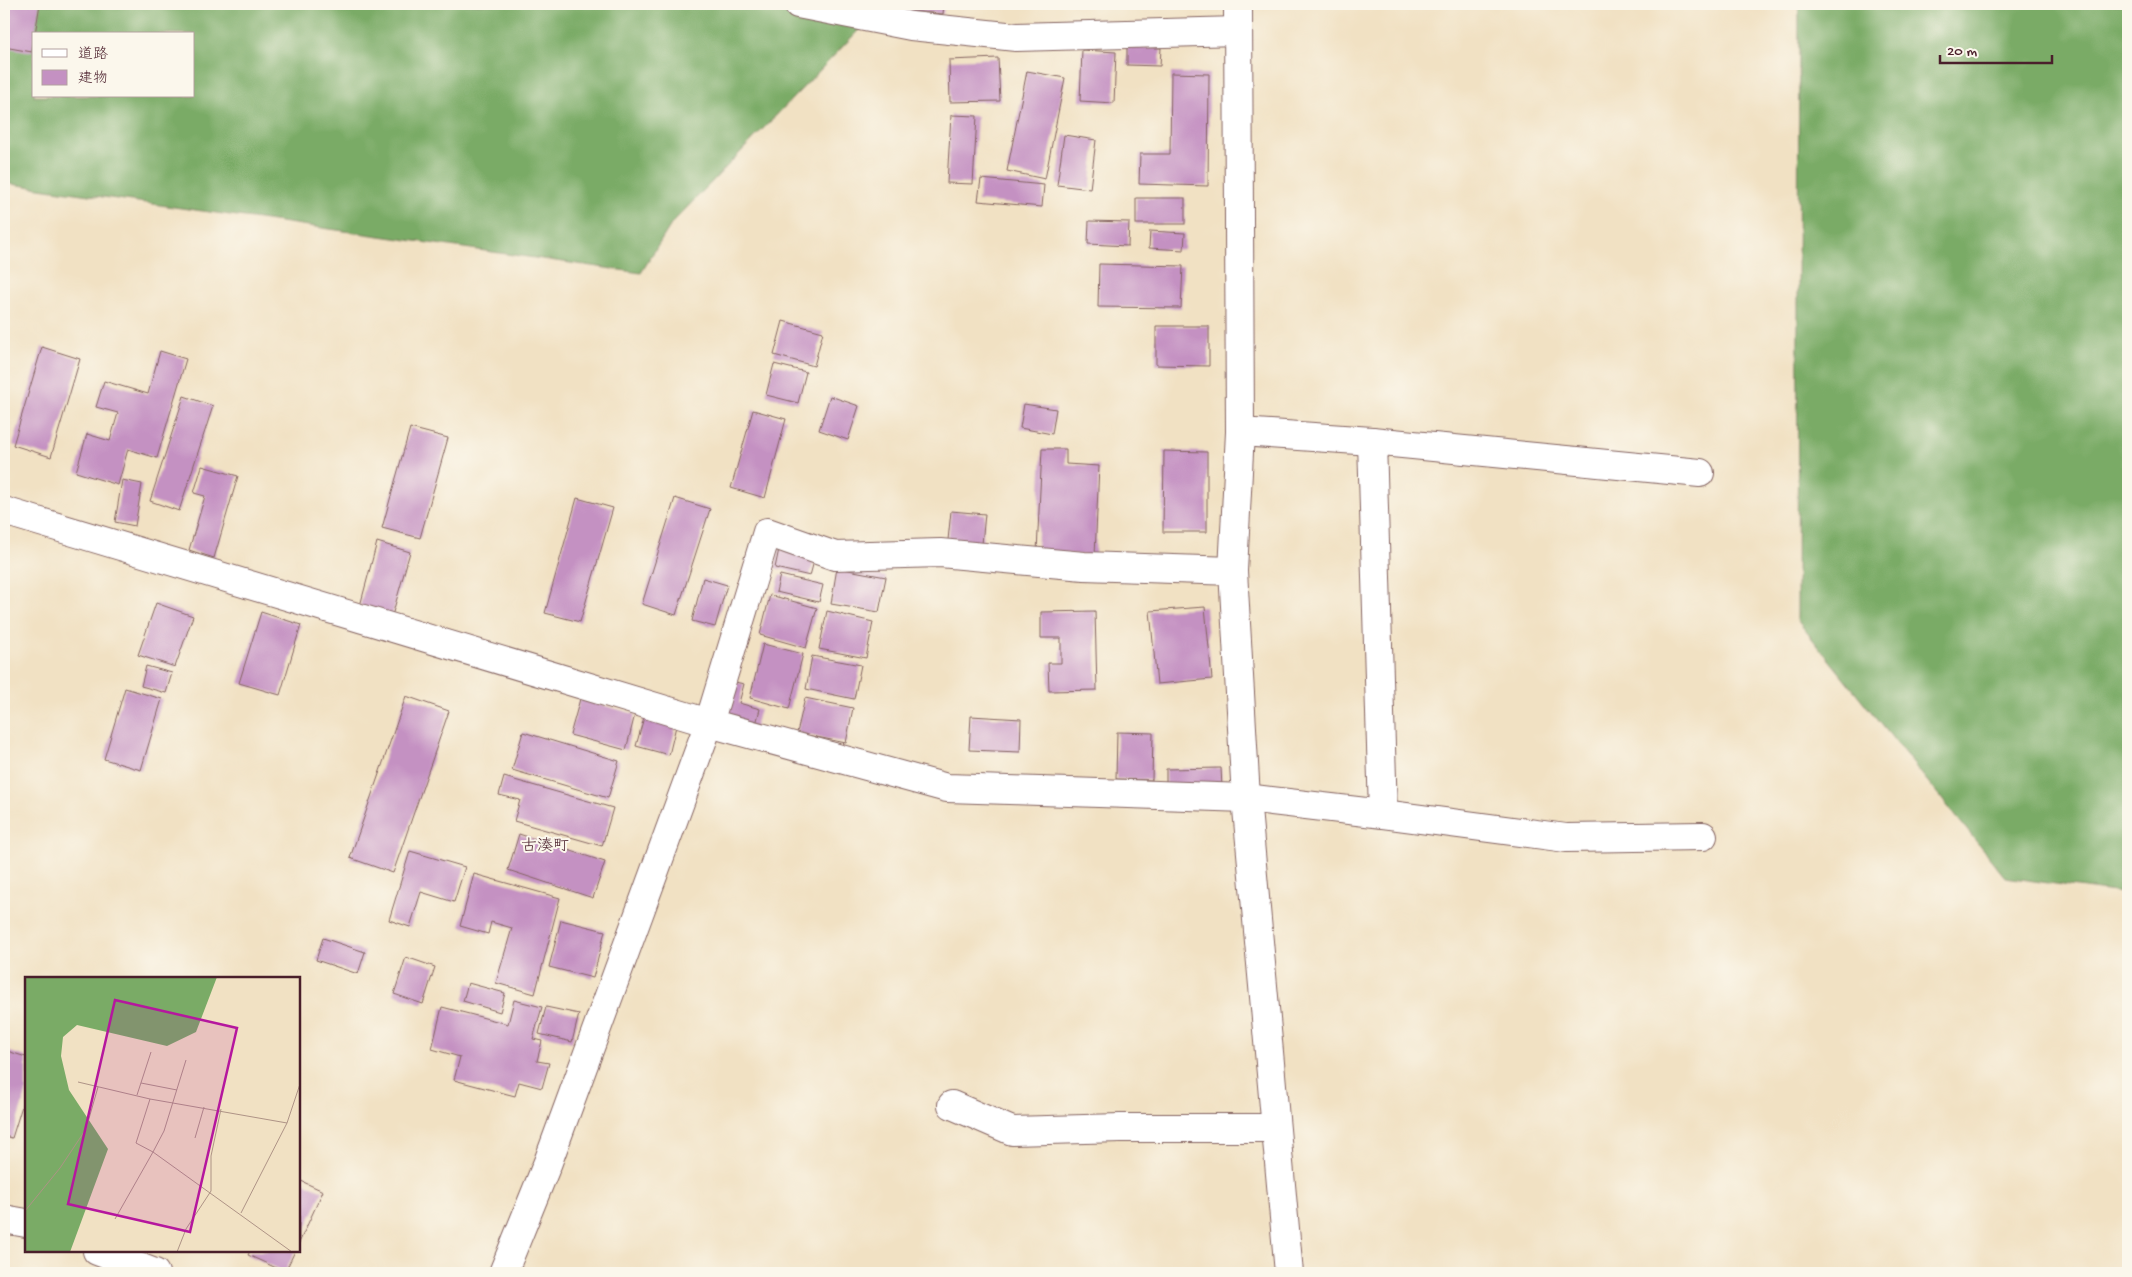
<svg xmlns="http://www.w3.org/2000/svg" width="2132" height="1277" font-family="'Gochi Hand','Klee One',sans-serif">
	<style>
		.forest { fill: #7aab66; stroke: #626548; fill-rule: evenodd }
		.building { fill: #c491c2 }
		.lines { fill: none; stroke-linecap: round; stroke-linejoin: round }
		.minor-casing { stroke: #846360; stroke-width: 30 }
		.minor { stroke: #fff; stroke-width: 28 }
		.labels { text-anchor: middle; stroke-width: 4; stroke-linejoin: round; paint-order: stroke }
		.neighbourhood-label { font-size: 16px; fill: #4a1f2b; stroke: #fbf7ec }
		.inset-road { fill: none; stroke: #ae9386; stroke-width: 1 }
		.view { fill: #b5179e; fill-opacity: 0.15; stroke: #b5179e; stroke-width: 2.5 }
		.inset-edge { fill: none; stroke: #4a1f2b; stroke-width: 2.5 }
	</style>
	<rect width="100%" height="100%" fill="#fbf7ec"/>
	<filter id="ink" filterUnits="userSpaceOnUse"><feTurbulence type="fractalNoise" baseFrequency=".02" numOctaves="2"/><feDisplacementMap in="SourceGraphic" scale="10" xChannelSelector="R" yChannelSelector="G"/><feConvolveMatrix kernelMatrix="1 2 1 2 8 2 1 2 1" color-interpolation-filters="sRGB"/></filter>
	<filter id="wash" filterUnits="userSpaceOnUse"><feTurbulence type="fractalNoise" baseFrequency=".0096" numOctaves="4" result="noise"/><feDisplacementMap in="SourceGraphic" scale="20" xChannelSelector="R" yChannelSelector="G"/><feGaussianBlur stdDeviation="1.12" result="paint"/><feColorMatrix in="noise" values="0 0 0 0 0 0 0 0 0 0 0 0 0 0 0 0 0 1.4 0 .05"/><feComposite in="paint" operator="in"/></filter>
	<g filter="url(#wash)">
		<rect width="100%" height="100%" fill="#f1e1c3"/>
		<g class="forest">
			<path d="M4,4h880l-212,219 -31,50 -637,-90zM34,34h160v62h-160z"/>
			<polygon points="1799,4 2128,4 2128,894 2005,877 1797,620"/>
		</g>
		<g id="blocks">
			<g class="building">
				<polygon points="6,4 40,4 32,52 4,47 4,18"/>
				<polygon points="910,4 944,4 943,14 909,11"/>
				<polygon points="1127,47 1161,48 1160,66 1127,65"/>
				<polygon points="1082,50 1116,52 1114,103 1080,101"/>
				<polygon points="998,58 1000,101 950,102 949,60"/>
				<polygon points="1027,71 1065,78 1045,179 1007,171"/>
				<polygon points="1171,73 1209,74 1208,186 1139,184 1140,154 1170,154"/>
				<polygon points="951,115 977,116 973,184 947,183"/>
				<polygon points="1064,135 1096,140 1090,189 1057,185"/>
				<polygon points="981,179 1044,185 1042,207 978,201"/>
				<rect x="1136" y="198" width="49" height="26"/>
				<polygon points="1089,221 1129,222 1128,246 1088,244"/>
				<polygon points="1150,231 1185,233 1184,250 1149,248"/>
				<polygon points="1099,264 1183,266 1181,308 1098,307"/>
				<polygon points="783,321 823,332 814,366 774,355"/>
				<polygon points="1156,326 1209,326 1209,366 1156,365"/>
				<polygon points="42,347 80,359 51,457 13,445"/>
				<polygon points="160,351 186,359 157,458 128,449 118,485 76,472 87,434 110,441 118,413 96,407 104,381 148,394"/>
				<polygon points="774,364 806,372 798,403 766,395"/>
				<polygon points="184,396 213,406 179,511 150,501"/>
				<polygon points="830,396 859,406 848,440 819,430"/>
				<polygon points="1024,404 1056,409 1052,434 1020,428"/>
				<polygon points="753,410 786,419 765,498 731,488"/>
				<polygon points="410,428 448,438 420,538 382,528"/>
				<polygon points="1042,449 1066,449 1066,464 1099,466 1095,556 1037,552"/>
				<polygon points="1164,451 1207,452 1207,532 1163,532"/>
				<polygon points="202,466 238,476 214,558 189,550 205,496 194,493"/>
				<polygon points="122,480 142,484 135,526 115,522"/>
				<polygon points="577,498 613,508 580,622 545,613"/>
				<polygon points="675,498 710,509 676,615 642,604"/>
				<polygon points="951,511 985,514 982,544 948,540"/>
				<polygon points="377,542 410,552 392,616 360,606"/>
				<polygon points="779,549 815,557 810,576 775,568"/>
				<polygon points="837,568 886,577 879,612 831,604"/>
				<polygon points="780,575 823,585 819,602 776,592"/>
				<polygon points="703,578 727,585 715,627 692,621"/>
				<polygon points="770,595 817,608 806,648 760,635"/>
				<polygon points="156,603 193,616 175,667 138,655"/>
				<polygon points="1205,607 1212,679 1157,684 1150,611"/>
				<polygon points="827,611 873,622 866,658 819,649"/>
				<polygon points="1095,611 1097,690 1049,691 1048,663 1061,663 1061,638 1041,638 1041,612"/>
				<polygon points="261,612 301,625 280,695 239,683"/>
				<polygon points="763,644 803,654 789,709 750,698"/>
				<polygon points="812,656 861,665 854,699 806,689"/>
				<polygon points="146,666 172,673 166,693 141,686"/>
				<polygon points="726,680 744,684 739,703 760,709 755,728 716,719"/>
				<polygon points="125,688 162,699 141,770 104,759"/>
				<polygon points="406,696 449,711 393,873 350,858"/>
				<polygon points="805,698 853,708 846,743 797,733"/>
				<polygon points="580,699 635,714 626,750 570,735"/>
				<polygon points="971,716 1021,719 1020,752 969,750"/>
				<polygon points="644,717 676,726 669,755 636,746"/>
				<polygon points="523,732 619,761 608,798 512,770"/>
				<polygon points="1117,732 1153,733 1152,780 1116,779"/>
				<polygon points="1221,768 1222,788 1166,790 1166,769"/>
				<polygon points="504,777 613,808 602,846 514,821 520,800 499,795"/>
				<polygon points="519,834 605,862 593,898 508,870"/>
				<polygon points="410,851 465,867 454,902 421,892 410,927 389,920"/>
				<polygon points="474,874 560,898 535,994 496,983 512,928 491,922 488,934 460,926"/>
				<polygon points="561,920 605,931 593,978 549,967"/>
				<polygon points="323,938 365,952 358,974 316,960"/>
				<polygon points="406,957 435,967 423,1004 394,994"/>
				<polygon points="468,983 505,993 500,1012 463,1001"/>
				<polygon points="514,1000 542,1007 533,1039 542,1041 537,1061 549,1063 542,1088 519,1082 515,1096 454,1080 460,1057 432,1049 442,1007 508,1024"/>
				<polygon points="546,1007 579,1014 572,1042 539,1034"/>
				<polygon points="4,1050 26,1057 26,1093 12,1138 4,1136"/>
				<polygon points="299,1180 323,1191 299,1243"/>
				<polygon points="250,1251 295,1251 285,1272 248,1255"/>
			</g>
		</g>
	</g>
	<g filter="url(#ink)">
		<use href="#blocks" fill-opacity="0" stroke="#846360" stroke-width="1"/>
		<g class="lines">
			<g class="minor-casing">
				<g id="minor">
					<polyline points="798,4 911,26 1016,37 1238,31"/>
					<polyline points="1238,4 1240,432 1233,571 1246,798 1289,1273"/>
					<polyline points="1240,432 1372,441 1700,473"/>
					<polyline points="1372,441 1383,814"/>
					<polyline points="4,511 709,723 548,1162 503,1273"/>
					<polyline points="1233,571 1084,566 940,553 835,556 767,532 709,723 947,788 1246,798 1383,814 1566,838 1703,836"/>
					<polyline points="952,1105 1012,1131 1121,1128 1275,1128"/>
					<polyline points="4,1219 26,1223"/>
					<polyline points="97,1251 155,1273"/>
				</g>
			</g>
			<use href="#minor" class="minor"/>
		</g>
	</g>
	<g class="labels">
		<g class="neighbourhood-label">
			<text x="545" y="850">古湊町</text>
		</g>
	</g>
	<g transform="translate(25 977)">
		<rect width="275" height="275" fill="#f1e1c3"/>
		<path d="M0,0h192l-21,55 -29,14 -90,-21 -14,12 -2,19 8,34 39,59 -38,103h-45z" fill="#7aab66"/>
		<path class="inset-road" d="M53,105l72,17 137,24M116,106l36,7M112,118l14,-43M125,122l-14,44 17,9 11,-21 22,-71M170,161l9,-31M0,234l35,-43 26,-39 12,-42M216,236l46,-90 13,-39M90,242l38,-67 139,100M152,275l9,-23 25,-38v-35l10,-47"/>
		<path class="view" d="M90,23l122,28 -47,204 -122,-28z"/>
		<rect width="275" height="275" class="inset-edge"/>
	</g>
	<rect width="2132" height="1277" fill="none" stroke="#fbf7ec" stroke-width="20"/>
	<rect x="32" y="32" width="162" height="65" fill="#fbf7ec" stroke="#b4a19f"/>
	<rect x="42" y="49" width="25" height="8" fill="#ffffff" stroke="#b4a19f"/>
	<text x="78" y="58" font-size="15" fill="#4a1f2b">道路</text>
	<rect x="42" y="70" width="25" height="15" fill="#c491c2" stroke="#b4a19f"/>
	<text x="78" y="82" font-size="15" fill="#4a1f2b">建物</text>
	<path d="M1940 55v8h112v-8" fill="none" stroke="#4a1f2b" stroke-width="2.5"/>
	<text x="1947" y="55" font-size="15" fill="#4a1f2b" stroke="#fbf7ec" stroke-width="4" paint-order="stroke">20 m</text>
</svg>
